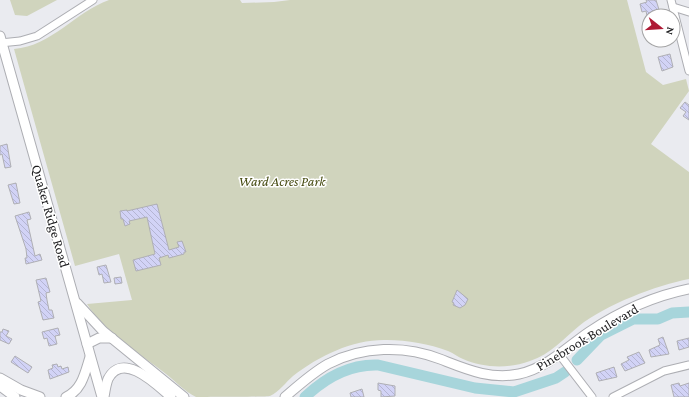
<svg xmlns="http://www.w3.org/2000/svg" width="689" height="397" font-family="'Crimson Pro',serif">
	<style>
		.green { fill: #d0d4bd }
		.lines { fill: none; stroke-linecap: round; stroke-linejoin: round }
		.river { stroke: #a7d5db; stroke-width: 11 }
		.building { fill: url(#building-back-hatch); stroke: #afafb4 }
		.minor-casing { stroke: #adaeb3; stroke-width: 9 }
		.tertiary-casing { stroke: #adaeb3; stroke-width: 11 }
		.minor { stroke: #fff; stroke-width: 7 }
		.tertiary { stroke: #fff; stroke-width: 9 }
		.labels { text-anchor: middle; stroke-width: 3; stroke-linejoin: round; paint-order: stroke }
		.park-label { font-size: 14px; font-style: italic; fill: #474c12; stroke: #fff }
		.street-label { font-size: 14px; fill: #1c1c1e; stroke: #fff }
	</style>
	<defs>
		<pattern id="building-back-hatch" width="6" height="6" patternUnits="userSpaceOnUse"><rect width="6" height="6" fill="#d2d3f6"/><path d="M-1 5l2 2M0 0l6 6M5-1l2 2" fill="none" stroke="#b4b5d2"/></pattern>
	</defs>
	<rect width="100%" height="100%" fill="#eaebf0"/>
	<g class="green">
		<polygon points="10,0 57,0 27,16 15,15"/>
		<path d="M109,0h131l2,3 32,-1 16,-2h337l19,72 17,13 23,-6 3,12 -38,53 38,28v107c-32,6 -84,26 -110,47 -16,13 -28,28 -49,35 -21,8 -47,7 -67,-2 -5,-2 -10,-6 -15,-8 -19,-7 -40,-11 -61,-11 -33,-1 -67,15 -94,36 -7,6 -14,16 -23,20 -3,1 -70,1 -74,1 -11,-5 -21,-16 -30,-23 -27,-21 -61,-42 -79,-70l45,-4 -13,-46 -44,12 -61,-217c38,-3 61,-37 95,-49z"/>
	</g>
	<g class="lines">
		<g class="river">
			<polyline points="577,360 601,335 633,319 658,319 672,313 689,312"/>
			<path d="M305,397c20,-19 45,-33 73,-32l97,23 39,4 42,-14 9,-6"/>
		</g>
	</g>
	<g class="building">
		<polygon points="646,0 656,0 661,16 647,16 646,11 642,12 640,4 647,2"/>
		<polygon points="657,40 665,40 666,44 658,46"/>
		<polygon points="670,54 673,67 662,71 658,57"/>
		<polygon points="685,102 689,105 689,120 683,116 686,112 680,108"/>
		<polygon points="7,144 11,167 5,168 2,154 0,155 0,146"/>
		<polygon points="16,183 20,203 14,204 8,185"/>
		<polygon points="157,204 169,250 179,247 177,242 182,241 186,252 184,252 184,254 169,258 168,255 159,258 161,265 136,271 133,260 155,254 147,217 129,221 130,224 125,226 123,219 121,219 120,211 127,210 127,211"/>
		<polygon points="29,212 31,219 27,220 35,256 40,254 42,260 26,264 25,258 27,258 26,249 15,216"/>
		<polygon points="106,265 111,282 104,283 102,274 99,275 97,267"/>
		<polygon points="121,277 122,283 115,284 114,278"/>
		<polygon points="46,278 50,292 46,293 47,300 49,310 52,310 54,318 43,320 38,302 41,301 36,280"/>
		<polygon points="457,290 468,299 465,305 460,308 453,305 454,303 452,302"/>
		<polygon points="58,328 60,335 55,336 57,344 49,346 47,338 44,339 42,332"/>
		<polygon points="3,329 9,331 6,336 12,339 9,344 0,340 0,332 2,332"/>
		<polygon points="663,337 669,354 651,357 649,350 660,345 658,339"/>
		<polygon points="689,338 689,347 679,350 677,341"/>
		<polygon points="639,352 645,363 625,371 621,364 629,360 627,357"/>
		<polygon points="15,356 32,367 28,373 11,362"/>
		<polygon points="57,364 58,367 61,366 62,369 68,367 69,372 50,379 48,370 53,368 52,365"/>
		<polygon points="614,367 617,377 599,381 596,373"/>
		<polygon points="378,383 395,386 395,396 381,397 381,391 378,390"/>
		<polygon points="679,383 680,386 689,383 689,397 674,397 671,385"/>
		<polygon points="362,389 364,397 351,397 350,393"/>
	</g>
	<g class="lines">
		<g class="minor-casing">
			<g id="minor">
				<polyline points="671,0 689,71"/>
				<polyline points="673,7 689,12"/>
				<polyline points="0,43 20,41 37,36 93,0"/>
				<polyline points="559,354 592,397"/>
				<polyline points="613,397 664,371 689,365"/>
			</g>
		</g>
		<g class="tertiary-casing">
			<g id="tertiary">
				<polyline points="0,36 102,397"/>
				<polyline points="77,303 103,331 184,397"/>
				<polyline points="87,344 99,338 112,338"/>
				<polyline points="0,378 21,390 40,397"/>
				<polyline points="0,386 15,397"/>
				<path d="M66,397c16,-7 19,-24 24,-40"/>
				<path d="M104,397c1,-6 2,-13 4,-18 15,-29 50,7 63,18"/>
				<path d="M285,397c14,-12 27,-24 43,-33 34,-18 77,-19 112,-5 26,10 50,21 79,15 28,-6 48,-27 70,-42 30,-20 65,-36 100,-43"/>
			</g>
		</g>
		<use href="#minor" class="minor"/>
		<use href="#tertiary" class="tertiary"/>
	</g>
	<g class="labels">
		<g class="park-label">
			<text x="282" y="186">Ward Acres Park</text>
		</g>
		<g class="street-label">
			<text transform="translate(51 216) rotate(74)" y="5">Quaker Ridge Road</text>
			<text transform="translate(587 337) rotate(-31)" y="5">Pinebrook Boulevard</text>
		</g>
	</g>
	<g transform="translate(661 28) rotate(107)"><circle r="19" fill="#ffffff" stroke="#a4a4a5"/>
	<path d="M0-3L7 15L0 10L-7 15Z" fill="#ae1a35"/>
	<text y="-6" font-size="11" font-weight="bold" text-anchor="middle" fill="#1c1c1e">N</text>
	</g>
</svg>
